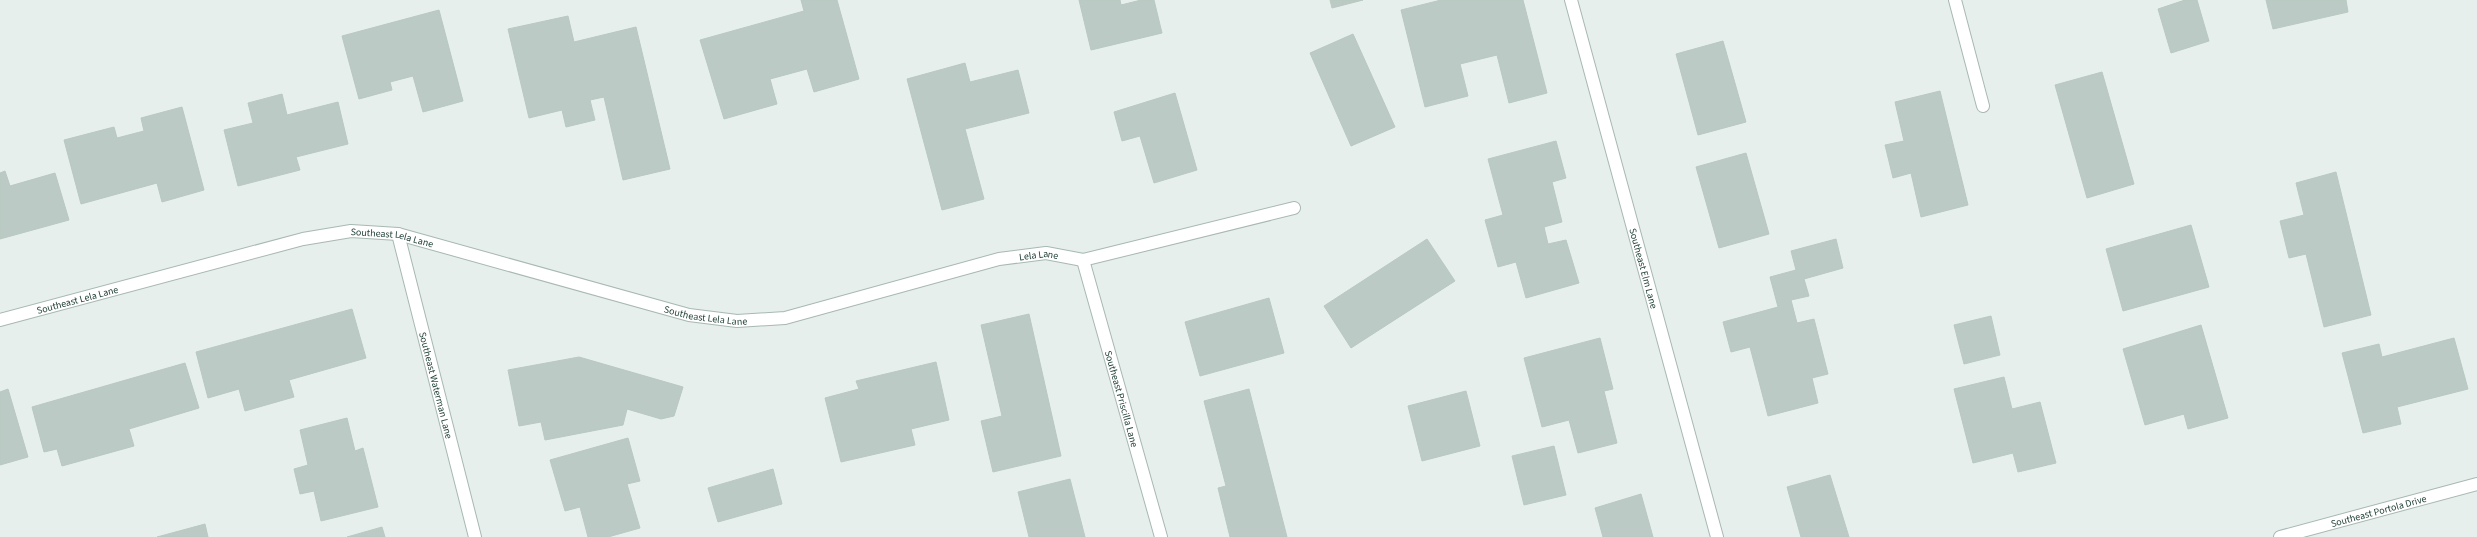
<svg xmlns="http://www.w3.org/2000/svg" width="2477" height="537" font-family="'Source Sans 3',sans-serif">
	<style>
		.building { fill: #bbcac4; stroke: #b8c9c2 }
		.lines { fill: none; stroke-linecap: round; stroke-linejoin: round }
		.service-casing { stroke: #a8b8b2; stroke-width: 14 }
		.minor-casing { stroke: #a8b8b2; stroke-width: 14 }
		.service { stroke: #fff; stroke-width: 12 }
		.minor { stroke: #fff; stroke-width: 12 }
		.labels { text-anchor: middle; stroke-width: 3.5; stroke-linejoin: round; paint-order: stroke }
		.street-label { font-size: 10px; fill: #24423a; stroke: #f7fbf9 }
	</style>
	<rect width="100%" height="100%" fill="#e6efeb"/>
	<g class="building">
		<polygon points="801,0 837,0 859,79 814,92 807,69 770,79 777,104 724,119 700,40 804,11"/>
		<polygon points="1079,0 1120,0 1121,5 1141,0 1154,0 1162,33 1091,50"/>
		<polygon points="1330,0 1363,0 1332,8"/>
		<polygon points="1441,0 1523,0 1547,93 1509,103 1497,55 1460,64 1468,96 1425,107 1401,10"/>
		<polygon points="2185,0 2197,0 2209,41 2171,53 2158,9"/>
		<polygon points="2266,0 2346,0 2348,12 2273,29"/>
		<polygon points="439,10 463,101 423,112 413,76 390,82 392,90 359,99 342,36"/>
		<polygon points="568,16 574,42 636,27 670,169 623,180 604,97 590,100 595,120 566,127 562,110 529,118 508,29"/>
		<polygon points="1353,34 1395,127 1351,146 1310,53"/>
		<polygon points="1723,41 1746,122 1698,135 1676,54"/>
		<polygon points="965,63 970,82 1018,70 1029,113 965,129 984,199 942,210 907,79"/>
		<polygon points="2102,72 2134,184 2087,198 2055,85"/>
		<polygon points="1940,91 1968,205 1921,217 1911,173 1893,178 1885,145 1904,141 1895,102"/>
		<polygon points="1175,93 1197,170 1154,183 1140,136 1122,141 1114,112"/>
		<polygon points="282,94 287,115 338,102 348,144 296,157 300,170 238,186 224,130 253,123 248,103"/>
		<polygon points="182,107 204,190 162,202 157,183 81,204 64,140 114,127 117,138 144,131 141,118"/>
		<polygon points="1556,141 1566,178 1552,182 1562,222 1544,227 1548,244 1566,240 1579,283 1526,298 1516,262 1498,267 1485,220 1503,215 1488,159"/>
		<polygon points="1746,153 1769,234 1719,248 1696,167"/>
		<polygon points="5,171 10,186 55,173 69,220 0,239 0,173"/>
		<polygon points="2336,172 2371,315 2324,327 2306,254 2289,258 2280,221 2304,215 2296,183"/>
		<polygon points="2191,225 2209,287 2123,311 2106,249"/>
		<polygon points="1427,239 1455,281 1351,348 1324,306"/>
		<polygon points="1836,239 1843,268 1804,279 1809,296 1791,300 1797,323 1814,319 1828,374 1812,378 1818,403 1768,416 1750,347 1731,352 1723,322 1778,307 1770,277 1796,270 1791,251"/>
		<polygon points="1269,298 1284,353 1200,376 1185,322"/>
		<polygon points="352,309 366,358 289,380 294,397 245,411 239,389 208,398 196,352"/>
		<polygon points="1029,314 1061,456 993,472 981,421 1002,416 981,325"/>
		<polygon points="1991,316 2000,355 1964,364 1954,325"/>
		<polygon points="2201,325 2228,418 2188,429 2184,414 2145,425 2123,349"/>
		<polygon points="1600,338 1613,389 1604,391 1617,443 1578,453 1569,420 1542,427 1524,358"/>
		<polygon points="2454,338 2468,389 2397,407 2401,424 2363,433 2342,353 2379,344 2382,357"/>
		<polygon points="579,357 683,387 674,416 661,419 627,409 623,425 545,440 541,422 519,426 508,370"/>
		<polygon points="936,362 949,420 911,429 915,445 841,462 825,398 859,389 856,381"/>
		<polygon points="185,363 199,408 129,429 134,446 62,466 57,449 44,452 32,407"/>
		<polygon points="2004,377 2012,409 2040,402 2056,463 2018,472 2013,453 1973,463 1954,389"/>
		<polygon points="8,389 28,457 0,465 0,392"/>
		<polygon points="1249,389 1287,537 1230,537 1218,488 1226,486 1204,401"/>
		<polygon points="1466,391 1480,446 1422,461 1408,406"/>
		<polygon points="347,418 355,451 363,448 378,507 321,521 314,491 300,494 294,469 308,465 300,430"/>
		<polygon points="628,438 640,481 627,484 640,528 608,537 588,537 580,507 565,511 550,460"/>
		<polygon points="1554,446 1566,495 1524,505 1512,456"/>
		<polygon points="773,469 782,504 718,522 708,488"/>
		<polygon points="1830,475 1849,537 1801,537 1787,487"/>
		<polygon points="1070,479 1085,537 1029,537 1018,492"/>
		<polygon points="1641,494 1653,537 1603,537 1595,508"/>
		<polygon points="205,524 208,537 157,537"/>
		<polygon points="382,527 385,537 347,537"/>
	</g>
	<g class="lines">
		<g class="service-casing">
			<polyline id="service" points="1955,0 1983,106"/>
		</g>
		<g class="minor-casing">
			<g id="minor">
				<path id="s1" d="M1571,0l146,537"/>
				<path id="s2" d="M398,234l77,303"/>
				<path id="s3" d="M1083,260l78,277"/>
				<path id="s4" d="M0,320l303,-81 48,-8 47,3 291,81 48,6 48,-3 214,-59 47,-6 37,7 211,-52"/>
				<path id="s5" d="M2280,537l197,-53"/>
			</g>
		</g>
		<use href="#service" class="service"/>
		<use href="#minor" class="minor"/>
	</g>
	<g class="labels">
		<g class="street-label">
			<text dy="4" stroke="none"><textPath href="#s4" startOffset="404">Southeast Lela Lane</textPath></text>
			<text dy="4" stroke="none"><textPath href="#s4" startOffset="1070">Lela Lane</textPath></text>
			<text dy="4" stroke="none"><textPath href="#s1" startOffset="278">Southeast Elm Lane</textPath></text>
			<text dy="4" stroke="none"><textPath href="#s4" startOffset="80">Southeast Lela Lane</textPath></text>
			<text dy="4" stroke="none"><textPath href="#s4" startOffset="728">Southeast Lela Lane</textPath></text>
			<text dy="4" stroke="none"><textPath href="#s2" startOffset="156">Southeast Waterman Lane</textPath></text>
			<text dy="4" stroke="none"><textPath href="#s3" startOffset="144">Southeast Priscilla Lane</textPath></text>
			<text dy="4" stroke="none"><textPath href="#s5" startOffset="102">Southeast Portola Drive</textPath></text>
		</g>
	</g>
</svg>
